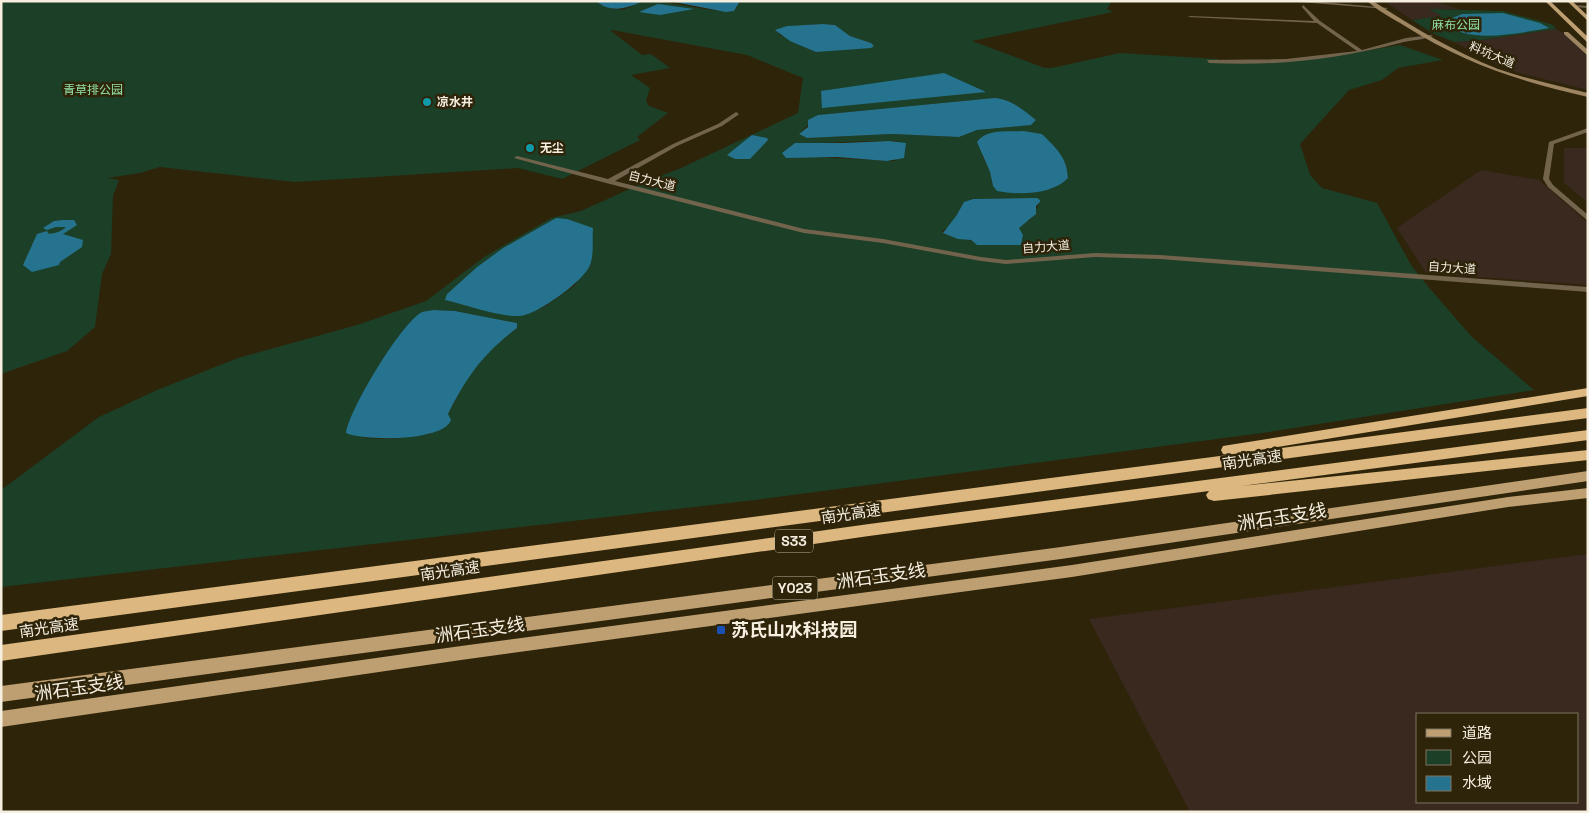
<svg xmlns="http://www.w3.org/2000/svg" width="1589" height="813" font-family="'Space Grotesk','Noto Sans SC',sans-serif">
	<style>
		.industrial { fill: #39291e; fill-rule: evenodd }
		.green { fill: #1c3f27; fill-rule: evenodd }
		.water { fill: #26738f }
		.lines { fill: none; stroke-linecap: round; stroke-linejoin: round }
		.street { fill: #72634d; fill-rule: evenodd }
		.secondary { fill: #9d8561; fill-rule: evenodd }
		.primary { fill: #be9f71; fill-rule: evenodd }
		.highway { fill: #dcb77f; fill-rule: evenodd }
		.culture-dot { fill: #0f9aa8; stroke: #2e240a; stroke-width: 2 }
		.transit-dot { fill: #1a4fb4; stroke: #2e240a; stroke-width: 2 }
		.labels { text-anchor: middle; stroke-width: 5; stroke-linejoin: round; paint-order: stroke }
		.far-park-label { font-size: 12px; fill: #92e2a6; stroke: #2e240a }
		.far-street-label { font-size: 12px; fill: #f6efe0; stroke: #2e240a }
		.far-poi-label { font-size: 12px; font-weight: bold; fill: #f6efe0; stroke: #2e240a; text-anchor: start }
		.shield { fill: #2e240a; stroke: #bab2a0; stroke-width: 1 }
		.shield-label { font-size: 14px; font-weight: bold; fill: #f6efe0 }
		.street-label { font-size: 15px; fill: #f6efe0; stroke: #2e240a }
		.near-street-label { font-size: 18px; fill: #f6efe0; stroke: #2e240a }
		.near-poi-label { font-size: 18px; font-weight: bold; fill: #f6efe0; stroke: #2e240a; text-anchor: start }
	</style>
	<rect width="100%" height="100%" fill="#2e240a"/>
	<g class="industrial">
		<polygon points="1384,1 1433,1 1459,9 1431,9 1443,16 1412,20"/>
		<polygon points="1556,29 1564,33 1588,57 1588,90 1519,73 1498,65 1454,42 1482,40"/>
		<polygon points="1564,148 1588,148 1588,203 1564,183"/>
		<polygon points="1481,170 1539,180 1588,223 1588,285 1426,273 1397,228"/>
		<path d="M1588,554v258h-398l-101,-193zM1578,714v88h-160v-88z"/>
	</g>
	<g class="green">
		<path d="M1,1h256l2,2 21,-2h316c6,6 21,10 29,8 7,-2 14,-8 22,-8 29,0 57,11 87,10l6,-10h372l-5,8 6,3 -141,29 73,27h7l68,-15 98,6 2,3 34,1 98,-10 48,-8 43,15 -45,8 -16,12 -33,10 -49,54 10,31 12,13 55,15 34,62 15,19 45,52 63,54 -272,43 -507,67 -754,87v-97l98,-73 58,-27 81,-32 119,-33 69,-24 58,-44 67,-39 30,-7 62,-28 38,-15 117,-55 5,-35 -56,-23 -135,-25 -1,1 31,24 9,-1 19,14 -39,7 19,13 -4,13 3,5 19,7 -31,24 3,3 -78,39 -44,-11 -223,14 -135,-15 -20,6 -33,5 12,2 -6,16 -2,58 -9,20 -7,53 -28,24 -66,23zM823,24l12,1 15,11 21,7 -55,9 -37,-18 8,-8zM994,98l17,4 25,18 -5,5 -54,5 -18,7 -67,-3 -85,4 -8,-4 19,-19zM1024,131l18,3c13,13 25,24 26,44l-75,8 -3,-14 -8,-17zM871,141h26l-2,20 -83,-4 -19,-13zM1037,198l3,2v2l-10,18 -9,4 -2,4 4,7 -2,10h-44c-10,-10 -24,-4 -35,-14 16,-8 13,-26 30,-32zM556,218l35,46 -17,22 -28,20 -25,10 -20,-2 -55,-14 1,-6 30,-27 26,-19zM434,310l21,1 62,12v5l-25,20 -15,16 -10,15 -19,35 -17,20 -39,5 -28,-1z"/>
		<polygon points="1429,9 1502,11 1537,20 1553,25 1556,29 1482,40 1454,42 1434,34 1412,20 1442,16"/>
	</g>
	<g class="water">
		<path d="M596,1h47c-15,7 -32,13 -47,0z"/>
		<polygon points="669,1 740,1 734,11 726,12"/>
		<polygon points="658,4 694,9 660,15 639,12"/>
		<path d="M1503,13l37,10 9,5c-25,4 -82,17 -101,-4l2,-5 12,-5z"/>
		<polygon points="823,24 835,25 850,36 871,43 874,46 871,48 816,52 790,41 775,30 787,26"/>
		<polygon points="944,73 986,92 822,108 821,91"/>
		<path d="M994,98c17,1 28,11 42,22l-5,5 -54,5 -18,7 -67,-3 -85,4 -8,-4 9,-7v-7l10,-5z"/>
		<path d="M1024,131l18,3c14,14 25,23 26,44 -16,17 -50,17 -71,13l-4,-5 -3,-14 -13,-30c9,-14 32,-10 47,-11z"/>
		<polygon points="752,135 767,138 768,140 750,159 735,159 727,155"/>
		<polygon points="889,141 906,143 904,158 887,161 837,157 786,158 782,153 795,143 843,143"/>
		<polygon points="1037,198 1040,200 1040,202 1036,206 1036,214 1019,228 1023,235 1021,245 977,245 971,240 958,239 943,233 956,216 964,202 973,199"/>
		<path d="M556,218l11,1 26,9c-1,11 1,23 -2,34 -3,17 -54,53 -71,54 -21,1 -53,-11 -75,-16l2,-6 30,-27 26,-19z"/>
		<path d="M63,220h11l3,5 -14,9 20,6 -1,7 -22,15 -1,3 -27,7 -9,-7 14,-31 10,-3 2,3c6,-1 12,-2 17,-7h-10l-9,3 -4,-2 11,-7z"/>
		<path d="M434,310l21,1 62,12v5c-35,27 -49,47 -69,86l3,6c-8,22 -87,21 -105,13 3,-23 55,-110 76,-121 3,-1 8,-1 12,-2z"/>
	</g>
	<g class="lines">
		<g class="street">
			<polygon points="1288,1 1311,1 1388,8 1386,9"/>
			<path d="M1303,5l17,16 42,29 44,-12 25,-3 2,1c-9,4 -23,4 -33,7 -67,17 -122,23 -191,20l-2,-3 79,-1 71,-8 -40,-28 -129,-6 2,-1 124,5 -12,-14z"/>
			<polygon points="1573,5 1588,6 1588,8 1574,7"/>
			<polygon points="736,112 739,114 738,115 722,126 677,146 615,181 804,229 883,239 981,257 1006,260 1095,253 1160,255 1588,287 1588,292 1160,259 1095,257 1006,264 981,261 883,243 804,233 606,183 514,158 517,156 608,179 673,144 718,124"/>
			<polygon points="1588,128 1588,132 1554,144 1549,179 1553,185 1588,215 1588,221 1548,187 1543,179 1549,142"/>
		</g>
		<g class="secondary">
			<path d="M1367,1h6c40,26 81,51 125,68 29,10 60,17 90,24v4c-69,-16 -123,-33 -183,-71 -13,-8 -27,-15 -38,-25z"/>
			<polygon points="1564,32 1568,32 1588,50 1588,56 1564,34"/>
		</g>
		<g class="primary">
			<polygon points="1545,1 1550,1 1588,37 1588,43"/>
			<polygon points="1567,1 1572,1 1588,16 1588,21"/>
			<polygon points="1588,471 1588,481 1061,559 1,702 1,686 1061,547"/>
			<polygon points="1588,488 1588,498 1508,507 1072,577 461,660 1,727 1,711 461,646 1072,565 1508,497"/>
		</g>
		<g class="highway">
			<polygon points="1588,388 1588,396 1229,455 1223,454 1221,450 1223,446 1229,445"/>
			<polygon points="1588,408 1588,418 1,631 1,615"/>
			<polygon points="1588,430 1588,440 1241,486 1588,450 1588,460 1214,501 1208,499 1206,495 1209,491 869,536 1,661 1,645 869,524"/>
		</g>
	</g>
	<g class="culture-dot">
		<circle cx="427" cy="102" r="5"/>
		<circle cx="530" cy="148" r="5"/>
	</g>
	<rect class="transit-dot" x="716" y="625" width="10" height="10" rx="2.5"/>
	<g class="labels">
		<g class="far-park-label">
			<text x="1456" y="29">麻布公园</text>
			<text x="93" y="94">青草排公园</text>
		</g>
		<g class="far-street-label">
			<text transform="translate(1492 55) rotate(23)" y="4">料坑大道</text>
			<text transform="translate(652 181) rotate(14)" y="4">自力大道</text>
			<text transform="translate(1046 247) rotate(-5)" y="4">自力大道</text>
			<text transform="translate(1452 268) rotate(4)" y="4">自力大道</text>
		</g>
		<g class="far-poi-label">
			<text x="437" y="106">凉水井</text>
			<text x="540" y="152">无尘</text>
		</g>
		<g class="shield">
			<rect x="775" y="529.5" width="38" height="23" rx="4"/>
			<rect x="772.5" y="576.5" width="45" height="23" rx="4"/>
		</g>
		<g class="shield-label">
			<text x="794" y="546">S33</text>
			<text x="795" y="593">Y023</text>
		</g>
		<g class="street-label">
			<text transform="translate(1252 460) rotate(-8)" y="5">南光高速</text>
			<text transform="translate(851 514) rotate(-8)" y="5">南光高速</text>
			<text transform="translate(450 571) rotate(-8)" y="5">南光高速</text>
			<text transform="translate(49 628) rotate(-8)" y="5">南光高速</text>
		</g>
		<g class="near-street-label">
			<text transform="translate(1282 517) rotate(-9)" y="6">洲石玉支线</text>
			<text transform="translate(881 576) rotate(-8)" y="6">洲石玉支线</text>
			<text transform="translate(480 630) rotate(-8)" y="6">洲石玉支线</text>
			<text transform="translate(79 688) rotate(-8)" y="6">洲石玉支线</text>
		</g>
		<g class="near-poi-label">
			<text x="731" y="636">苏氏山水科技园</text>
		</g>
	</g>
	<rect width="1589" height="813" fill="none" stroke="#f6efe0" stroke-width="5"/>
	<rect x="1416" y="713" width="162" height="90" fill="#2e240a" stroke="#7e7560"/>
	<rect x="1426" y="729" width="25" height="8" fill="#be9f71" stroke="#7e7560"/>
	<text x="1462" y="738" font-size="15" fill="#f6efe0">道路</text>
	<rect x="1426" y="750" width="25" height="15" fill="#1c3f27" stroke="#7e7560"/>
	<text x="1462" y="763" font-size="15" fill="#f6efe0">公园</text>
	<rect x="1426" y="776" width="25" height="15" fill="#26738f" stroke="#7e7560"/>
	<text x="1462" y="788" font-size="15" fill="#f6efe0">水域</text>
</svg>
